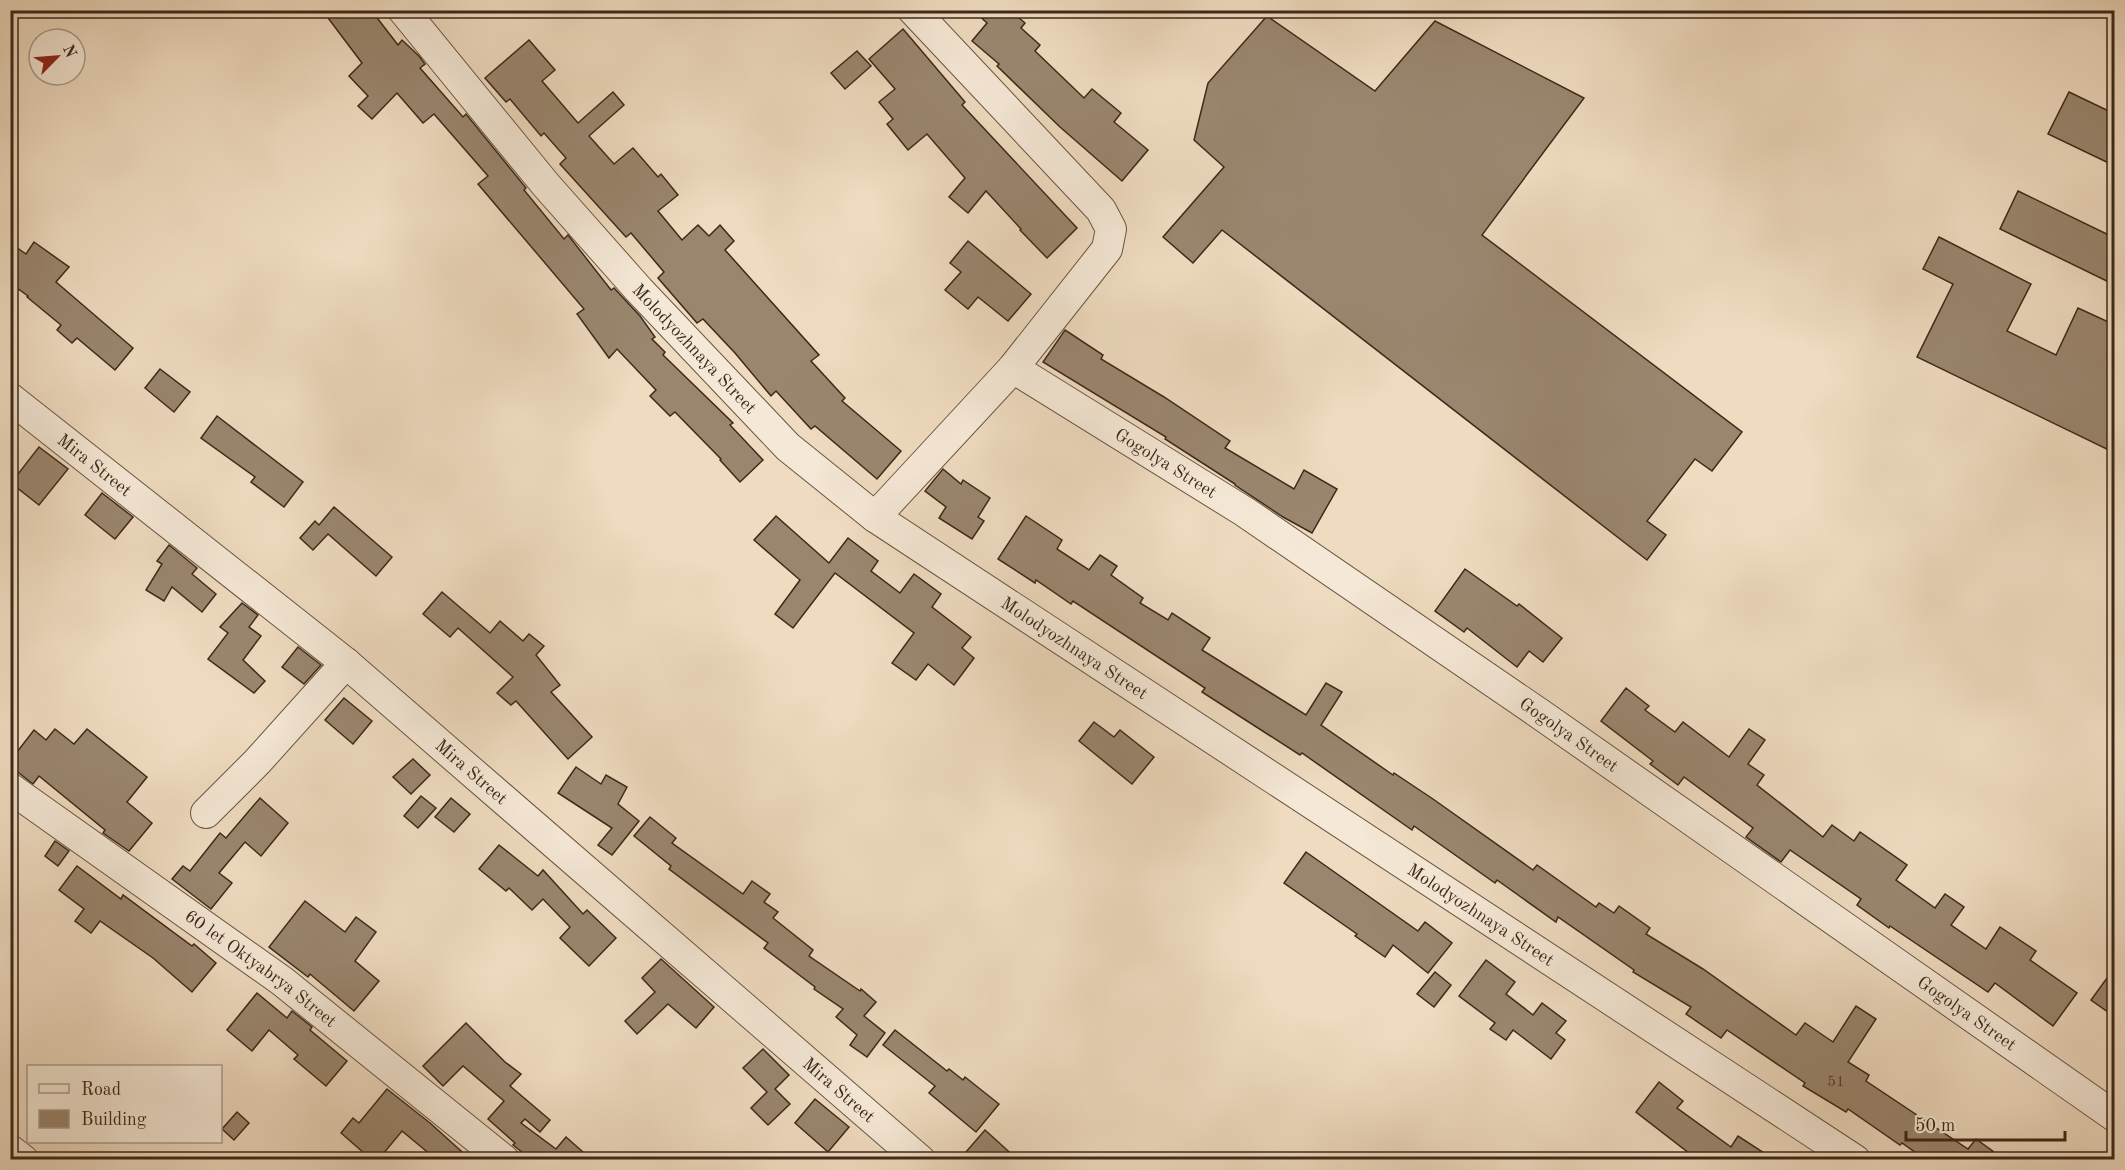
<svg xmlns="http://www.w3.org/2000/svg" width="2125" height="1170" font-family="'Old Standard TT',serif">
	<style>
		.building { fill: #9a866f; stroke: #3d2918; stroke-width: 1.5 }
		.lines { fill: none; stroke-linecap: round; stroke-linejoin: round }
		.minor-casing { stroke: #6a5642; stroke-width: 32 }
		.minor { stroke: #f5e8d6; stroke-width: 30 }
		.labels { text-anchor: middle; stroke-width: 4.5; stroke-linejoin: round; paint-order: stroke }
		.number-label { font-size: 15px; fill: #54402e }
		.street-label { font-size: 18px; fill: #3d2918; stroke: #f5e8d6 }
	</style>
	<rect width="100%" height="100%" fill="#efdbc0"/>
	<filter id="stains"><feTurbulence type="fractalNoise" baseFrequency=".00333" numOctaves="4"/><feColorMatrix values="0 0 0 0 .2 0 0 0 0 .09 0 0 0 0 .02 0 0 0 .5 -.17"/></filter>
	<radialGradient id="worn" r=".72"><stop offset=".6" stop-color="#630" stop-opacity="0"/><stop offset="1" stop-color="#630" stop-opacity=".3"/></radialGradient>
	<g class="building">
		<polygon points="322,10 371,10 398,45 402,40 419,56 425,64 420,68 463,117 466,114 526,188 524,190 564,239 568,235 611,290 614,288 640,316 655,337 652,339 665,352 663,355 733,423 730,425 763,460 740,482 720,460 721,459 675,412 670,416 650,396 656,390 617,349 609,358 577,314 584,309 478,184 488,176 434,114 423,123 397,93 372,119 358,106 368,96 349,76 362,63"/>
		<polygon points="973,10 1010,10 1025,23 1021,28 1040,45 1035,51 1084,98 1092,89 1121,113 1114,122 1148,150 1122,181 1060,127 997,66 999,64 972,41 987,23"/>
		<polygon points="1267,16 1375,91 1435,21 1584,98 1482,235 1742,432 1712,471 1695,459 1647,521 1666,535 1647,560 1222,230 1193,263 1163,237 1224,167 1194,140 1208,83"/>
		<polygon points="903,29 965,102 962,105 1077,228 1047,258 1020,230 1021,229 986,191 968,213 949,197 965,178 927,134 908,150 887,124 893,119 879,102 895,89 869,59"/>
		<polygon points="529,40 555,70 542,81 578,123 613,92 624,105 589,136 614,164 633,148 658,177 661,174 678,195 658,211 682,240 698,225 709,236 720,225 734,241 725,250 819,355 811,361 845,398 842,401 901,451 877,479 815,426 811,429 776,391 771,396 735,353 703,319 697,323 658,278 664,272 631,233 626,237 560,164 566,158 544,133 541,136 510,99 506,102 485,78"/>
		<polygon points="857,51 871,66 845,89 831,73"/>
		<polygon points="2069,92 2115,114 2115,166 2048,134"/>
		<polygon points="2018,191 2115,238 2115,285 2000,229"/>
		<polygon points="1939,237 2031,284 2007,331 2056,355 2078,308 2115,325 2115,453 1917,357 1953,284 1923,269"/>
		<polygon points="968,241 1031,294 1008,321 978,297 968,309 945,290 961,272 950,263"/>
		<polygon points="34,242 69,267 56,282 133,348 115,370 77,338 72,343 57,330 61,325 27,297 28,296 10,283 10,243 26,254"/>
		<polygon points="1065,330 1103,355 1101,359 1164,397 1230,441 1225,448 1294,489 1304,470 1337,489 1312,533 1283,517 1235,485 1235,484 1165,439 1166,437 1043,362"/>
		<polygon points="160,369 190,392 174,412 145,388"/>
		<polygon points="217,416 303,482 284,507 251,482 255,477 201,438"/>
		<polygon points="39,447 68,469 39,505 11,483"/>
		<polygon points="943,469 961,484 963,480 990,498 978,517 984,521 972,539 939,518 946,507 925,491"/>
		<polygon points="102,493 133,517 115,539 85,515"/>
		<polygon points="334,507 392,557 376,576 328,534 313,550 300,538 315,521 319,525"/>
		<polygon points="776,516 829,563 848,538 878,561 871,571 900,593 914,574 941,594 932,607 971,637 962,648 974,658 954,685 928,664 916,680 892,663 914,633 835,573 793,628 775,614 800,580 754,540"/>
		<polygon points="1026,516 1062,540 1057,549 1089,570 1100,555 1117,566 1111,575 1143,598 1140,603 1168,620 1172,613 1210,638 1202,650 1306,715 1326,683 1342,692 1321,725 1393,775 1394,773 1433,799 1533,870 1537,865 1596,907 1599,903 1614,913 1619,906 1650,928 1646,934 1703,969 1796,1035 1805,1023 1833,1042 1856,1006 1876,1019 1848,1062 1869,1075 1866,1081 1968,1149 1976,1139 2005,1160 1926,1160 1902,1143 1900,1145 1848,1109 1846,1112 1803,1086 1805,1083 1727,1030 1721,1038 1686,1014 1691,1007 1633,972 1634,970 1558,917 1556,922 1497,880 1495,883 1414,826 1412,830 1302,753 1300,755 1202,692 1205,688 1073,601 1071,604 1036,580 1035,583 998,559"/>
		<polygon points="169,545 197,568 192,574 216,594 202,612 172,587 164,601 146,590 162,564 157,561"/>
		<polygon points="1465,569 1517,606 1519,604 1562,638 1543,662 1529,651 1517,667 1467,628 1464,632 1435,611"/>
		<polygon points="442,592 490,633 500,621 523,641 529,634 544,646 536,655 560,685 551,692 592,737 568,759 516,701 511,705 497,693 513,677 458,628 450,637 423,614"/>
		<polygon points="242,603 258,615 249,627 261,636 243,660 265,681 254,693 208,659 228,633 220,627"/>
		<polygon points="298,647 321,665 304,684 282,667"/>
		<polygon points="1626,688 1649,706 1645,710 1675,732 1683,722 1729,757 1749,729 1765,740 1748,764 1764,775 1757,785 1823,837 1832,825 1854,841 1860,832 1907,865 1896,880 1935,908 1945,894 1964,907 1951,925 1986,949 2000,927 2036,951 2030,960 2077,993 2053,1026 1995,983 1988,992 1890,926 1889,928 1857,905 1861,899 1790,850 1781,862 1746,837 1753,828 1684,777 1678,785 1650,764 1653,761 1601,721"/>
		<polygon points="344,698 372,721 353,744 325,720"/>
		<polygon points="1094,722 1114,737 1120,730 1154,757 1132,784 1079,741"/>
		<polygon points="55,729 74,744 87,729 147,777 127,802 152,823 129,851 103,833 105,830 39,776 33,784 10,766 10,761 34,730 46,740"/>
		<polygon points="413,759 430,775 411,794 393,777"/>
		<polygon points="576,767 601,784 606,775 627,787 618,804 639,821 612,855 598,845 612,828 558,793"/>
		<polygon points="421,796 436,808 418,828 404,816"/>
		<polygon points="260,798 288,823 261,856 245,842 219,873 232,883 211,909 172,879 183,866 190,871 220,833 226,838"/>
		<polygon points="451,798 470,814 454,832 435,817"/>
		<polygon points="650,817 676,838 672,843 743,894 752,881 770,894 764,902 778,912 773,918 813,950 809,956 860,991 861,989 876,1002 864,1016 885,1033 867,1057 850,1045 857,1035 836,1017 843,1009 814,989 815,987 764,948 768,943 669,869 671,866 634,836"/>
		<polygon points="55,841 69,851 58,866 45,856"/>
		<polygon points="499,845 538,876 543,870 583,914 587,910 616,938 589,966 560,938 570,927 543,899 532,910 509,888 506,891 479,869"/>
		<polygon points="1306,852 1418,931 1425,922 1452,943 1428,973 1393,945 1385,957 1355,936 1357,934 1284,883"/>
		<polygon points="77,866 121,899 123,895 192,946 194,944 216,963 192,992 153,958 100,921 91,933 75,921 84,909 59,890"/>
		<polygon points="305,901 345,932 356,917 376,932 355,961 379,981 354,1011 310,974 308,977 269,947"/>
		<polygon points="661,959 714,1007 696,1028 668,1004 637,1034 625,1021 655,992 642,978"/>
		<polygon points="1486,960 1515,982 1506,994 1533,1015 1542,1003 1566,1021 1556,1033 1565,1040 1551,1059 1513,1030 1506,1040 1490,1029 1495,1023 1459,996"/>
		<polygon points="2115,967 2115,1017 2091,1000"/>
		<polygon points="1435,972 1451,985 1434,1007 1417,994"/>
		<polygon points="257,993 287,1018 292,1011 312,1027 310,1030 347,1061 326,1086 294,1059 298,1055 269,1030 252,1051 227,1030"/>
		<polygon points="466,1023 505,1062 521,1074 510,1086 550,1120 540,1132 525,1119 521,1123 556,1149 566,1137 592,1160 532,1160 513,1145 515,1143 488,1119 504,1101 463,1066 443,1086 423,1066"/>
		<polygon points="895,1030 947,1071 949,1069 963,1080 965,1077 999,1104 976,1132 929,1093 935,1086 883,1045"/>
		<polygon points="763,1049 789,1075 775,1089 790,1104 768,1125 751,1108 767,1092 743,1068"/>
		<polygon points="1659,1082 1683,1101 1677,1108 1731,1147 1738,1136 1775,1160 1698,1160 1636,1112"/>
		<polygon points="387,1089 430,1123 471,1160 437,1160 402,1131 378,1160 372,1160 341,1133 353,1118 359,1123"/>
		<polygon points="815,1099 849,1127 828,1152 795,1123"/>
		<polygon points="237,1112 249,1123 234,1140 222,1129"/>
		<polygon points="985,1130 1018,1160 959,1160"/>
	</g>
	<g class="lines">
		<g class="minor-casing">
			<g id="minor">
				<path id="s1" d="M403,10l143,175 93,105 149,157 87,70 980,643"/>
				<path id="s2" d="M1013,368l232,144 295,202 574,402"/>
				<path id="s3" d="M10,398l336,265 574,497"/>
				<polyline points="875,517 1013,368 1107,249 1111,229 1101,210 913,10"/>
				<path id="s4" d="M10,788l272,193 222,179"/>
				<polyline points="206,813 257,762 346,663"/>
				<polyline points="10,1150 23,1160"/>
			</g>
		</g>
		<use href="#minor" class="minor"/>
	</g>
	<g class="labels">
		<g class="number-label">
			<text x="1836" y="1086">51</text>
		</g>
		<g class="street-label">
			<text dy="6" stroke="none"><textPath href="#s1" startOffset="447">Molodyozhnaya Street</textPath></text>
			<text dy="6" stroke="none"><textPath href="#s2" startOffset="180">Gogolya Street</textPath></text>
			<text dy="6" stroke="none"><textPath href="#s3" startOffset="108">Mira Street</textPath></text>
			<text dy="6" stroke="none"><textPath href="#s1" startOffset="933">Molodyozhnaya Street</textPath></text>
			<text dy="6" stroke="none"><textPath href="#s2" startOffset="666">Gogolya Street</textPath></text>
			<text dy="6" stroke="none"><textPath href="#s3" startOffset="594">Mira Street</textPath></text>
			<text dy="6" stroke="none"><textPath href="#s1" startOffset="1419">Molodyozhnaya Street</textPath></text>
			<text dy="6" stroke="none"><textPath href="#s4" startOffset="309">60 let Oktyabrya Street</textPath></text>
			<text dy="6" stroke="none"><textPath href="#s2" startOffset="1152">Gogolya Street</textPath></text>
			<text dy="6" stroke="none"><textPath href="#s3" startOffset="1080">Mira Street</textPath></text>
		</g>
	</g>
	<rect width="2125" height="1170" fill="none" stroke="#efdbc0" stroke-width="36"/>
	<rect x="12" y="12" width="2101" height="1146" fill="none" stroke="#3d2918" stroke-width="3"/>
	<rect x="18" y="18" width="2089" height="1134" fill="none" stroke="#3d2918" stroke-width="1.5"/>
	<rect x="27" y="1065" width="195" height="78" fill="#f5e8d6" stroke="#ab9c8a" stroke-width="1.5"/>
	<rect x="39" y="1084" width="30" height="9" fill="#f5e8d6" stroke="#ab9c8a" stroke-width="1.5"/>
	<text x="81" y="1095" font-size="18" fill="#3d2918">Road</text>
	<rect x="39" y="1110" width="30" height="18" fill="#9a866f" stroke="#ab9c8a" stroke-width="1.5"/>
	<text x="81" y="1125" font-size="18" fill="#3d2918">Building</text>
	<g transform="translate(57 57) rotate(65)"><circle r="28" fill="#f5e8d6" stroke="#ab9c8a" stroke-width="1.5"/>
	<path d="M0-4.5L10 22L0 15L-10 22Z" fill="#8f2418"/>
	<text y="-9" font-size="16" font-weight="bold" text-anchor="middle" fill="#3d2918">N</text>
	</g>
	<path d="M1906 1131v9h159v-9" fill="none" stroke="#3d2918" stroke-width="3"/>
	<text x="1915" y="1131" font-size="18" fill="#3d2918" stroke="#f5e8d6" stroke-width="4.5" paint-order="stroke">50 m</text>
	<rect width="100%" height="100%" filter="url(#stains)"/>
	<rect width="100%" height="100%" fill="url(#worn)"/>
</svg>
